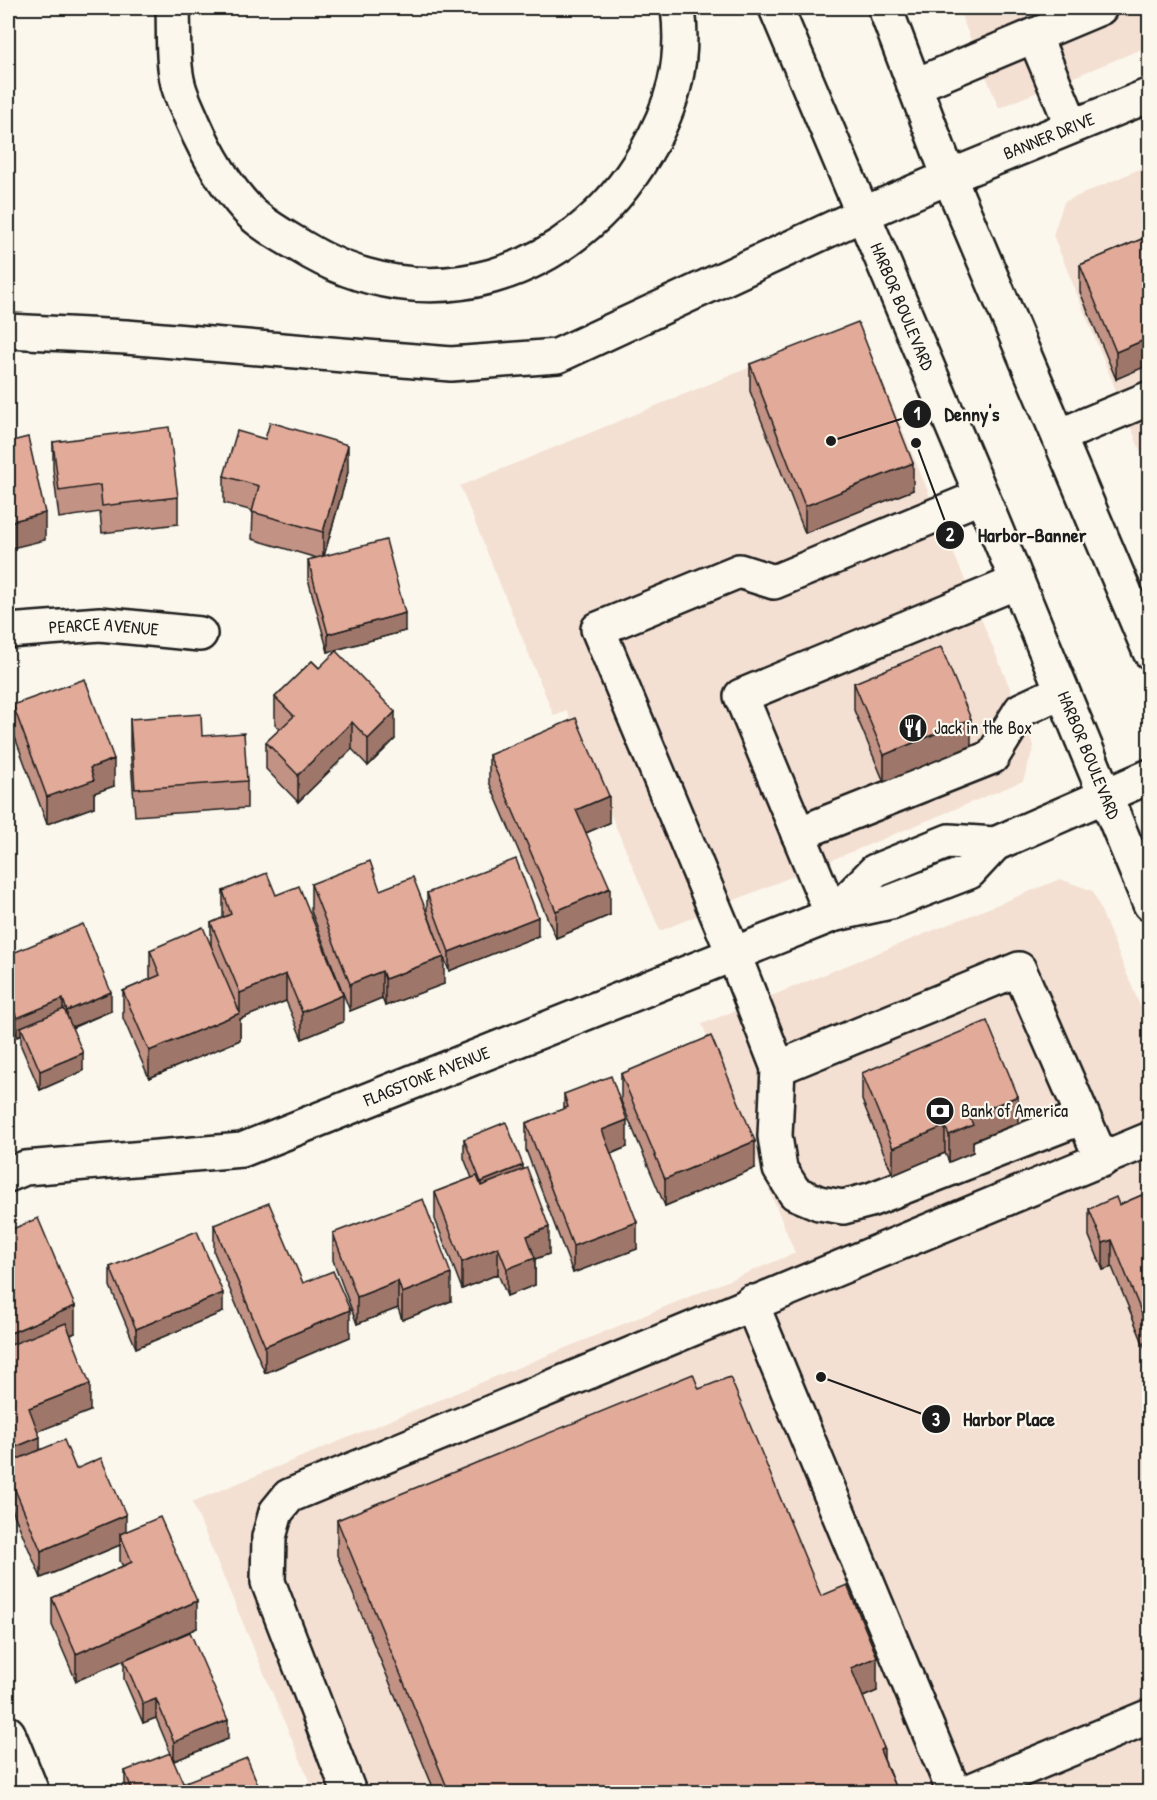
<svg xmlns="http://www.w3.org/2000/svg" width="1157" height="1800" font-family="'Patrick Hand',sans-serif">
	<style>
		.built { fill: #f4e0d3 }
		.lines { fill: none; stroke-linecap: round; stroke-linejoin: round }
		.minor-casing { stroke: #1c1c1c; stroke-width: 38 }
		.major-casing { stroke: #1c1c1c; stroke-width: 38 }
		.highway-casing { stroke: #1c1c1c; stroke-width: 38 }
		.minor { stroke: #fbf7ec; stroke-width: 33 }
		.major { stroke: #fbf7ec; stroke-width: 33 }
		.highway { stroke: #fbf7ec; stroke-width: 33 }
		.wall { fill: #c29284; stroke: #1c1c1c; stroke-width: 1.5 }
		.shaded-wall { fill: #9e776b; stroke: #1c1c1c; stroke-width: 1.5 }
		.building { fill: #e2aa99; stroke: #1c1c1c; stroke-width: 1.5 }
		.labels { text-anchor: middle; stroke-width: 4.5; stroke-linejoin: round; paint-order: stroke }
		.street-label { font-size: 18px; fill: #1c1c1c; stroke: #fbf7ec }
		.poi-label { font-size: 18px; fill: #1c1c1c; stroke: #fbf7ec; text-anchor: start }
		.leader { fill: none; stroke: #1c1c1c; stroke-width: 2 }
		.callout-dot { fill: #1c1c1c; stroke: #fbf7ec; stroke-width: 2 }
		.mark-label { font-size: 18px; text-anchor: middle; font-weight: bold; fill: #fff }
		.callout-label { font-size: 20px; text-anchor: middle; font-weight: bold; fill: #1c1c1c; stroke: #fbf7ec; stroke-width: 4.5; stroke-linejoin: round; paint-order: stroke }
	</style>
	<rect width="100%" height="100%" fill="#fbf7ec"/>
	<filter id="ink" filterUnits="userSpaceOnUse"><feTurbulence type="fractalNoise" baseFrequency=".0167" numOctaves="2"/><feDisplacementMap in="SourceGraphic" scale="12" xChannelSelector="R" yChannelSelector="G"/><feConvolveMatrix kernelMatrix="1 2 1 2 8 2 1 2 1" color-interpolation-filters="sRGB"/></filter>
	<g filter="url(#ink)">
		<g class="built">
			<polygon points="958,8 1149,8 1149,46 999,108"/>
			<polygon points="1149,165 1149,472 1053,235 1064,202"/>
			<polygon points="858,323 1034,746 1023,781 660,931 567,711 554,716 460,486"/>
			<polygon points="1060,879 1093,891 1149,1028 1149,1792 314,1792 192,1502 795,1253 702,1024"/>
		</g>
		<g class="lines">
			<g class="minor-casing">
				<g id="minor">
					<polyline points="1034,35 1072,126"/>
					<polyline points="914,86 1100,8"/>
					<path id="s1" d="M949,177l201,-82"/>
					<polyline points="1059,436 1150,398"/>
					<polyline points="982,496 774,582 739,571 598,629 734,955 778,1068 1019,969 1102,1160"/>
					<path id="s2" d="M8,631l92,-7 100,10"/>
					<polyline points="798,834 992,757 1021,710 1062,691"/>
					<polyline points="832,915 741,696 1017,582"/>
					<polyline points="832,915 875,871 949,841 995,844"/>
					<polyline points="778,1068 775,1136 780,1169 795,1193 819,1203 843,1207 870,1200 1083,1117"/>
					<path id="s3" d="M8,1175l17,-7 217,-18 590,-235 59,-13 78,-30 26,-28 155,-68"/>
					<polyline points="751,1302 954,1792"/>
					<polyline points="8,1733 32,1792"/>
					<polyline points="349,1792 268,1582 269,1537 276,1512 289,1496 1150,1139"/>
					<polyline points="967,1792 1150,1716"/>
				</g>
			</g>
			<g class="major-casing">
				<g id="major">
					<path id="s4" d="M776,8l206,488 168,408"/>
					<polyline points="885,8 949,177 1150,652"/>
					<polyline points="863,214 949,177"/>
				</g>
			</g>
			<g class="highway-casing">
				<g id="highway">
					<path d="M173,8c1,24 -1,53 5,76 3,13 10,26 15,38 14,32 31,62 55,88 13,14 35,26 52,36 125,78 272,33 345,-92 28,-48 40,-91 33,-146"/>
					<polyline points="8,331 126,337 451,364 557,356 863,214"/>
				</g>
			</g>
			<use href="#minor" class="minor"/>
			<use href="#major" class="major"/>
			<use href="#highway" class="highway"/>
		</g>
		<g class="wall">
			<polygon points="1149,236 1116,379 1080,292 1080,265"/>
			<polygon points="750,364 913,490 805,533 750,391"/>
			<polygon points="53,442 178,497 178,524 102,533 100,512 59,518 53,469"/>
			<polygon points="348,472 324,556 405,631 328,652 308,579 308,560 317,558 252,539 253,511 224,503 224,476"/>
			<polygon points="312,661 395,739 368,766 352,749 298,802 266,769 266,742 280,729 275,724 275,697"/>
			<polygon points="854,683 971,746 884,782 854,710"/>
			<polygon points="13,705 114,786 94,793 94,807 47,824 13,732"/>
			<polygon points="130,719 202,736 247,781 247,808 135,816 130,746"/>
			<polygon points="489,755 609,823 586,833 610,915 556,938 489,782"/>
			<polygon points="311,884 380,890 444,984 385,1006 382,998 350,1011 311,911"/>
			<polygon points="223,891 276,895 343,1022 302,1039 286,1001 240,1019 240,1040 149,1078 123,1018 123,991 151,979 150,977 150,950 211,947 211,923 223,918"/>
			<polygon points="427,893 538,936 449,971 427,912"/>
			<polygon points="8,955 111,1011 72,1028 83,1071 40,1090 21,1046 21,1035 17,1037 8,1014"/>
			<polygon points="862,1073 1018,1123 973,1141 973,1152 949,1162 945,1153 893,1175 862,1100"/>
			<polygon points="621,1074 755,1168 665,1206 621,1101"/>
			<polygon points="564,1094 627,1147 611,1154 637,1249 573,1273 526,1150 526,1123 564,1109"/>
			<polygon points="464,1139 523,1169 549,1254 535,1259 535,1285 507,1296 498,1274 462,1289 435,1219 435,1192 472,1178 464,1158"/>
			<polygon points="1149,1192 1149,1387 1149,1358 1112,1267 1103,1270 1089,1236 1089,1209 1119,1205"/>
			<polygon points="214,1225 303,1283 350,1337 265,1373 214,1252"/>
			<polygon points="8,1231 75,1333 71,1335 90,1411 38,1431 40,1450 76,1469 126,1532 197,1628 76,1681 52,1625 52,1598 123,1566 120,1561 120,1545 41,1578 8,1500"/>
			<polygon points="333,1233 451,1301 402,1320 398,1308 357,1324 333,1260"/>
			<polygon points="110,1267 223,1312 136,1348 110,1286"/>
			<polygon points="699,1389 877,1691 863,1697 884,1759 897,1792 435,1792 337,1555 337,1520"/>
			<polygon points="124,1660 228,1739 174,1761 156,1718 143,1723 124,1679"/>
			<polygon points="125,1771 183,1783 261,1792 125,1792"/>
		</g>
		<g class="shaded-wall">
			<polygon points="1149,338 1149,365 1116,379 1116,352"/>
			<polygon points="348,445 348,472 323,559 323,532"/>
			<polygon points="913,463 913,490 805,533 805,506"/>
			<polygon points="45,513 45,540 8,549 8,522"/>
			<polygon points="405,613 405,631 328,652 328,634"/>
			<polygon points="395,712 395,739 368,766 368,739"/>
			<polygon points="971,719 971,746 884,782 884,755"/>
			<polygon points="352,722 352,749 298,802 298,775"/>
			<polygon points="114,759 114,786 94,793 94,807 47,824 47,797 90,768"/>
			<polygon points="609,796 609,823 576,837 576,810"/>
			<polygon points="10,824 10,851 8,852 8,825"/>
			<polygon points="610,888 610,915 556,938 556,911"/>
			<polygon points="538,917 538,936 449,971 449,952"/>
			<polygon points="444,957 444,984 385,1006 385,979"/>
			<polygon points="382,971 382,998 350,1011 350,984"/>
			<polygon points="286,974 286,1001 240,1019 240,1040 149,1078 149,1051 240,1013 240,993"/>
			<polygon points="111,992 111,1011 67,1029 67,1011"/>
			<polygon points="343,995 343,1022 302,1039 302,1012"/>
			<polygon points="63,999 63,1017 21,1027 21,1035 17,1037 17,1018"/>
			<polygon points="83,1053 83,1071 40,1090 40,1071"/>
			<polygon points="1018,1096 1018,1123 973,1141 973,1152 949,1162 949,1135 969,1116"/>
			<polygon points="627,1120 627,1147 602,1157 602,1130"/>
			<polygon points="945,1126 945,1153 893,1175 893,1148"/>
			<polygon points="755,1141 755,1168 665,1206 665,1179"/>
			<polygon points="523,1165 523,1183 481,1200 481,1182"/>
			<polygon points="637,1222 637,1249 573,1273 573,1246"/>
			<polygon points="549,1227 549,1254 535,1259 535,1285 507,1296 507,1269 527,1236"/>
			<polygon points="1112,1240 1112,1267 1103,1270 1103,1243"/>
			<polygon points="498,1247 498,1274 462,1289 462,1262"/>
			<polygon points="451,1274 451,1301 402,1320 402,1293"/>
			<polygon points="398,1281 398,1308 357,1324 357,1297"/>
			<polygon points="223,1293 223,1312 136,1348 136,1329"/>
			<polygon points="75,1306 75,1333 8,1361 8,1334"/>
			<polygon points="350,1310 350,1337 265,1373 265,1346"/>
			<polygon points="90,1384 90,1411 29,1435 29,1408"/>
			<polygon points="40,1437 40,1464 8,1473 8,1450"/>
			<polygon points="126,1515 126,1542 120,1534 120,1545 41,1578 41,1551"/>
			<polygon points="197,1601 197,1628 76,1681 76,1654"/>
			<polygon points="877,1657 877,1691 851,1702 851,1668"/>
			<polygon points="156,1699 156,1718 143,1723 143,1704"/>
			<polygon points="228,1720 228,1739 174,1761 174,1742"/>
			<polygon points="884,1748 884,1783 880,1750"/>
		</g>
		<g class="building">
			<polygon points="1149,236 1149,338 1116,352 1080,265"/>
			<polygon points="858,322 913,463 805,506 750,364"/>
			<polygon points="270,422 348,445 323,532 252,512 259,486 224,476 237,431 265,439"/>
			<polygon points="169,427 178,497 102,506 100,485 59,491 53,442"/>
			<polygon points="28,437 45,513 8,522 8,442"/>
			<polygon points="386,540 405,613 328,634 308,560"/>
			<polygon points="941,647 971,719 884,755 854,683"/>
			<polygon points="336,651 395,712 368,739 352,722 298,775 266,742 294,716 275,697 312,661 319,668"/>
			<polygon points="85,679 114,759 90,768 94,780 47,797 13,705"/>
			<polygon points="201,714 202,736 244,733 247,781 135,789 130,719"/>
			<polygon points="576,718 609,796 576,810 610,888 556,911 489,755"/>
			<polygon points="516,859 538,917 449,952 427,893"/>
			<polygon points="370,861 380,890 413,877 444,957 385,979 382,971 350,984 311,884"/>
			<polygon points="267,873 276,895 299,886 343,995 302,1012 286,974 240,993 211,923 231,914 223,891"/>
			<polygon points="83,924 111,992 67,1011 63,999 17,1018 8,996 8,955"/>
			<polygon points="203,927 240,1013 149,1051 123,991 160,975 150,950"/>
			<polygon points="64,1009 83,1053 40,1071 21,1027"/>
			<polygon points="987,1021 1018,1096 969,1116 973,1125 949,1135 945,1126 893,1148 862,1073"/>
			<polygon points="711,1036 755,1141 665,1179 621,1074"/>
			<polygon points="611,1076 627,1120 602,1130 637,1222 573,1246 526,1123 568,1107 564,1094"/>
			<polygon points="506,1122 523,1165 481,1182 464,1139"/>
			<polygon points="527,1168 549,1227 527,1236 535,1258 507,1269 498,1247 462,1262 435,1192 477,1176 481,1186"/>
			<polygon points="1149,1192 1149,1331 1112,1240 1103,1243 1089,1209 1116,1197 1119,1205"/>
			<polygon points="423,1199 451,1274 402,1293 398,1281 357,1297 333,1233"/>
			<polygon points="269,1203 303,1283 333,1271 350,1310 265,1346 214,1225"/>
			<polygon points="38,1218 75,1306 8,1334 8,1266 9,1265 8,1261 8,1231"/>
			<polygon points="197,1231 223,1293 136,1329 110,1267"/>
			<polygon points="66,1323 90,1384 29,1408 40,1437 8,1450 8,1346"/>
			<polygon points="693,1374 699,1389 730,1377 821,1596 847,1585 877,1657 851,1668 884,1748 880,1750 897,1792 449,1792 337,1520"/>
			<polygon points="64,1440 76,1469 101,1458 126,1515 41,1551 8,1473 8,1463"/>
			<polygon points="160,1517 197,1601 76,1654 52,1598 132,1562 120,1534"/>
			<polygon points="190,1632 228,1720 174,1742 156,1699 143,1704 124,1660"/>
			<polygon points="170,1753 183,1783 247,1758 261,1792 133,1792 125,1771"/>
		</g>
	</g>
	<defs>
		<g id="restaurant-disc" transform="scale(1.5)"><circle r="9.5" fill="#1c1c1c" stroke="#fbf7ec"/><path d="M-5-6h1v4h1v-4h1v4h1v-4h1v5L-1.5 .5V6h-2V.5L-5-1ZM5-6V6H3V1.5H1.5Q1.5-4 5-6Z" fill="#fff"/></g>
		<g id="bank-disc" transform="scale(1.5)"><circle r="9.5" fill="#1c1c1c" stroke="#fbf7ec"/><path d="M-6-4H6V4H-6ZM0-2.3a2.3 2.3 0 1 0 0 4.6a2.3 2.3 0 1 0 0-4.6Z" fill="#fff"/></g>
	</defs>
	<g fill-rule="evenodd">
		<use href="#restaurant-disc" x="913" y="728"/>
		<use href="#bank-disc" x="940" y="1111"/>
	</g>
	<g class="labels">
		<g class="street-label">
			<text dy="6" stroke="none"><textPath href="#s1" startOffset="108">BANNER DRIVE</textPath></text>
			<text dy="6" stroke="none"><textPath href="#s4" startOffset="324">HARBOR BOULEVARD</textPath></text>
			<text dy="6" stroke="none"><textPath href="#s2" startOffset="96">PEARCE AVENUE</textPath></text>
			<text dy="6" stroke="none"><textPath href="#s4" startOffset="810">HARBOR BOULEVARD</textPath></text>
			<text dy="6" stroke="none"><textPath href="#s3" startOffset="435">FLAGSTONE AVENUE</textPath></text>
		</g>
		<g class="poi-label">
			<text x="934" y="734">Jack in the Box</text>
			<text x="961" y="1117">Bank of America</text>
		</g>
	</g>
	<path class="leader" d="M831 441L917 414M916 443L950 535M821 1377L936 1419"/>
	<g class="callout-dot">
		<circle cx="831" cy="441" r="6"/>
		<circle cx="916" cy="443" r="6"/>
		<circle cx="821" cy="1377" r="6"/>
		<circle cx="917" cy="414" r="15"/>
		<circle cx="950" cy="535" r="15"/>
		<circle cx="936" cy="1419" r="15"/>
	</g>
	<g class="mark-label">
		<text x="917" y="420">1</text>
		<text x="950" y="541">2</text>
		<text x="936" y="1426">3</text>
	</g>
	<g class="callout-label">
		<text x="972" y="421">Denny's</text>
		<text x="1032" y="542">Harbor-Banner</text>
		<text x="1009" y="1426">Harbor Place</text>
	</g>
	<rect width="1157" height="1800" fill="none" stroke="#fbf7ec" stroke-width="30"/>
	<rect x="15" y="15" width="1127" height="1770" fill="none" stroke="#1c1c1c" stroke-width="2" filter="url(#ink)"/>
</svg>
